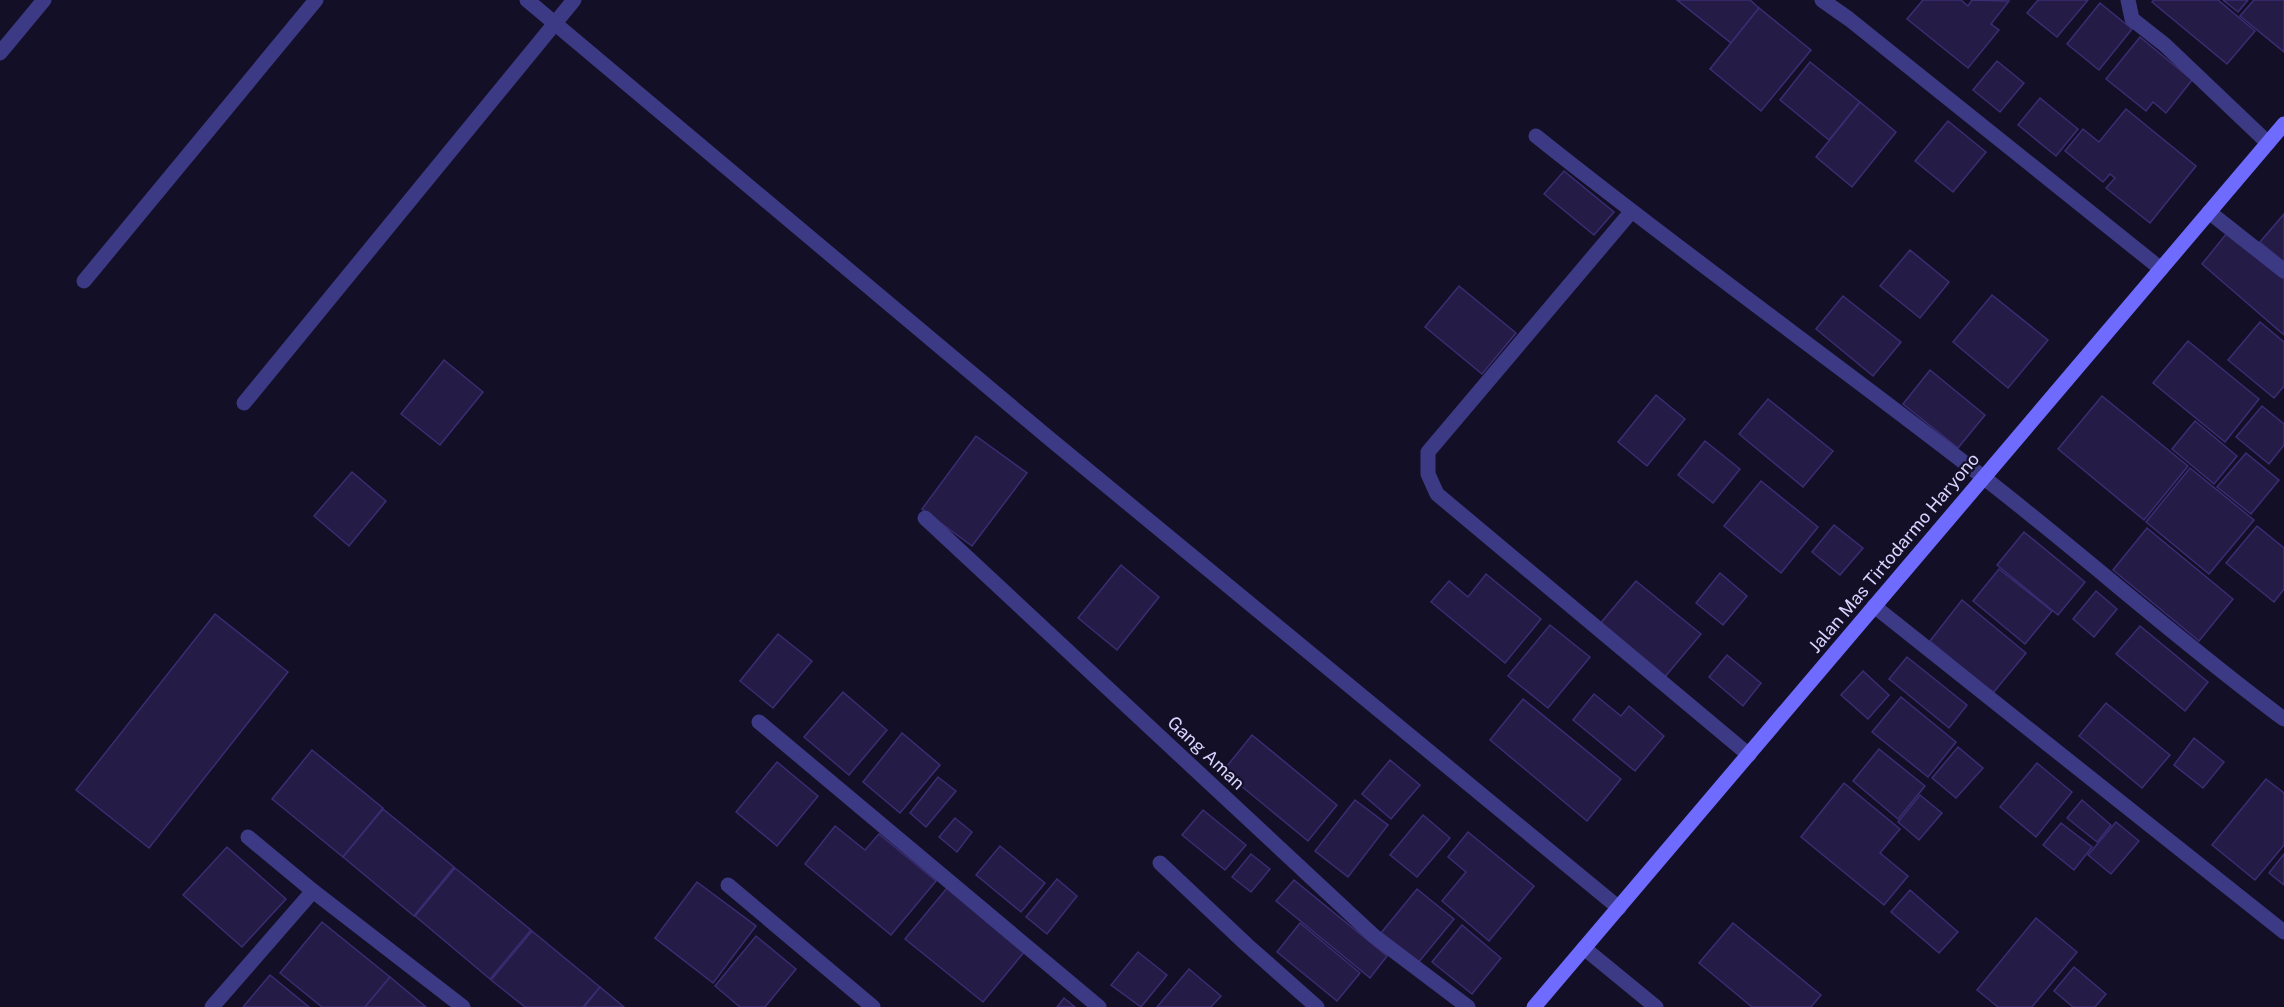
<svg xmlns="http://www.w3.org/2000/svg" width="2284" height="1007" font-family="'Public Sans',sans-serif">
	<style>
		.building { fill: #241b47; stroke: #3b2d73; stroke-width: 1.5 }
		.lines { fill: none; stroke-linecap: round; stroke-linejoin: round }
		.street { stroke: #3d3a85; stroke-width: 15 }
		.secondary { stroke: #6f6bff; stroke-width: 15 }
		.labels { text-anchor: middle; stroke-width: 4.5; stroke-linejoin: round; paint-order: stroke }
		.street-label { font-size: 18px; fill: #d9d4ff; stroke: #130f26 }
	</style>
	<rect width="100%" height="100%" fill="#130f26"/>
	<g class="building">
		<polygon points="1677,0 1750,0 1759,8 1731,43"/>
		<polygon points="1923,0 1961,0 1968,6 1972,0 2009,1 1991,24 1999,30 1968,68 1907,19"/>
		<polygon points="2038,0 2088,0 2057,37 2027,13"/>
		<polygon points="2154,0 2218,0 2255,31 2227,64 2152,2"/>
		<polygon points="2223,0 2248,0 2238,12"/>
		<polygon points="2254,0 2284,0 2284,52 2240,16"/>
		<polygon points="2100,3 2132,29 2099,70 2067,44"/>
		<polygon points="1759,8 1811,50 1761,111 1710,69"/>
		<polygon points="2140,37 2192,80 2166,113 2153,102 2146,111 2106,79"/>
		<polygon points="1997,61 2024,83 2000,112 1973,90"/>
		<polygon points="1810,62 1860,102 1829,140 1780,100"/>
		<polygon points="2040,98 2078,129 2056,156 2018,125"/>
		<polygon points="1860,102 1896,132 1852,187 1816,157"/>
		<polygon points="2126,109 2196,166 2150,223 2106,188 2115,178 2110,174 2103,182 2065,151 2083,129 2099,142"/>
		<polygon points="1948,121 1986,152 1953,192 1915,161"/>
		<polygon points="1564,171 1614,212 1594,235 1544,194"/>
		<polygon points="2284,214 2284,262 2260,242"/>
		<polygon points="2227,233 2284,279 2284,335 2202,264"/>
		<polygon points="1910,250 1949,282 1920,318 1880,286"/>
		<polygon points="1459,286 1516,333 1482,374 1425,327"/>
		<polygon points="1992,295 2048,340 2008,388 1953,342"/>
		<polygon points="1843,296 1901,342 1873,376 1816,329"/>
		<polygon points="2260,322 2284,342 2284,386 2274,398 2228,360"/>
		<polygon points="2188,341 2259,399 2225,442 2153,383"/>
		<polygon points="444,360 483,392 440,445 401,414"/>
		<polygon points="1930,370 1985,415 1958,448 1903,404"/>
		<polygon points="1656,395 1685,419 1647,466 1618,442"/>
		<polygon points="2102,396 2188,466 2144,520 2058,449"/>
		<polygon points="1768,399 1833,451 1803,487 1739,434"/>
		<polygon points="2262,406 2284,424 2284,445 2269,464 2236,437"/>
		<polygon points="2195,421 2237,456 2214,484 2172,449"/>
		<polygon points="976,436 1027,473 972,546 922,509"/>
		<polygon points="1705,441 1740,469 1713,503 1678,475"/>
		<polygon points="2246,453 2279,480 2251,514 2217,487"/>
		<polygon points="2190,468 2254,520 2209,574 2146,522"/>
		<polygon points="352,472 386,501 349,546 314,516"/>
		<polygon points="1761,481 1818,527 1781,573 1724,526"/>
		<polygon points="1834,525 1863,548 1840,575 1812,552"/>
		<polygon points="2257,526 2284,548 2284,589 2274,602 2226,563"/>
		<polygon points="2147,528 2233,599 2199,641 2113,570"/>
		<polygon points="2024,532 2085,582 2058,615 1997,565"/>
		<polygon points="1121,565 1159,597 1117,650 1078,618"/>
		<polygon points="1999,569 2052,611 2025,644 1973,601"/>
		<polygon points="1720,573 1747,596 1723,625 1696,603"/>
		<polygon points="1486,574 1541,619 1505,663 1431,602 1449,581 1468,597"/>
		<polygon points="1636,581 1701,634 1664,678 1599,625"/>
		<polygon points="2096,591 2117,609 2094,637 2073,619"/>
		<polygon points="1962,600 2026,653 1993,693 1930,641"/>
		<polygon points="215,614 288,672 149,848 76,790"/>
		<polygon points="1550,625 1590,657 1548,708 1508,676"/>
		<polygon points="2140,626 2208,682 2185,711 2116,654"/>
		<polygon points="778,634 812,661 773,708 740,681"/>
		<polygon points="1727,655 1761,683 1743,706 1709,677"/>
		<polygon points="1907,657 1967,705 1949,728 1889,679"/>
		<polygon points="1863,671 1889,695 1868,719 1841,695"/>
		<polygon points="843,692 887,730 849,775 804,737"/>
		<polygon points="1594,694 1621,716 1629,706 1664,736 1635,771 1573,720"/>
		<polygon points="1901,697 1956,742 1928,777 1872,732"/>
		<polygon points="1523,699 1621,779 1587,821 1490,740"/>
		<polygon points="2106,703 2170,755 2142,788 2079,736"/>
		<polygon points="902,733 940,765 900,813 863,782"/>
		<polygon points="1252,735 1337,805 1308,841 1223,771"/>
		<polygon points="2194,738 2224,762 2203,788 2174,765"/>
		<polygon points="1958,747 1983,768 1956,798 1932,778"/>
		<polygon points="1879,749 1925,786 1898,819 1853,781"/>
		<polygon points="312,750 383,808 343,857 272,799"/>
		<polygon points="1390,760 1420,785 1391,819 1362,794"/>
		<polygon points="777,762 818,796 777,846 736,812"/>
		<polygon points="2037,763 2072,792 2036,837 2000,807"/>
		<polygon points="938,777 956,791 926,827 910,813"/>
		<polygon points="2266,779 2284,793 2284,845 2255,880 2212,845"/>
		<polygon points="1844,783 1900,829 1880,853 1908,876 1884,905 1801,837"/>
		<polygon points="1920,795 1942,813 1919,840 1898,822"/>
		<polygon points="1355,800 1388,825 1348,877 1315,851"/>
		<polygon points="2082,800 2111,825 2097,842 2067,818"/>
		<polygon points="383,809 454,867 414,916 343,857"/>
		<polygon points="1203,810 1246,845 1225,870 1182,835"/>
		<polygon points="1423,815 1450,838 1417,877 1390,855"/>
		<polygon points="955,818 972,832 957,852 939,837"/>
		<polygon points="2116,822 2139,841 2111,874 2088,855"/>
		<polygon points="2061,823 2092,847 2074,870 2043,845"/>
		<polygon points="835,826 865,850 879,834 936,881 891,935 805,864"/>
		<polygon points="1468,832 1534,886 1489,941 1442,901 1466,872 1448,857"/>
		<polygon points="1000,846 1045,883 1021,912 976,875"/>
		<polygon points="227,847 286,899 242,947 183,895"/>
		<polygon points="1251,854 1270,869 1251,892 1232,877"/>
		<polygon points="2284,854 2284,885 2269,873"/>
		<polygon points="455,868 531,930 490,979 415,916"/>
		<polygon points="1057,879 1077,896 1047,934 1026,917"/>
		<polygon points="1294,880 1387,956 1370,978 1276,901"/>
		<polygon points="697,882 756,926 713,983 655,938"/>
		<polygon points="947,888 1025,951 983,1002 905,939"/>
		<polygon points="1417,889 1454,919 1418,963 1381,933"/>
		<polygon points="1910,890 1958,932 1939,953 1891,912"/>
		<polygon points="2036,918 2077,952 2032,1007 1998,1007 1977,990"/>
		<polygon points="322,922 390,977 365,1007 322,1007 280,973"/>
		<polygon points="1300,923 1360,973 1337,1001 1277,952"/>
		<polygon points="1733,923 1821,995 1811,1007 1752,1007 1699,963"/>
		<polygon points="1462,925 1501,958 1472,994 1432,962"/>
		<polygon points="532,931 600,987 583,1007 525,1007 491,980"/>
		<polygon points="756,936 796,969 765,1007 740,1007 715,986"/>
		<polygon points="1138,952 1167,975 1141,1007 1111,985"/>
		<polygon points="2074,967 2106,994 2095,1007 2073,1007 2054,991"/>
		<polygon points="1189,969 1221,996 1211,1007 1157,1007"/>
		<polygon points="270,975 309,1007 243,1007"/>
		<polygon points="390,977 426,1007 365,1007"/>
		<polygon points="600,987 624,1007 584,1007"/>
		<polygon points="1064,998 1075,1007 1057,1007"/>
	</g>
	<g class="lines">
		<g class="street">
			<polyline points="527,0 1050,439 1619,908"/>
			<polyline points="1822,0 1849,19 2161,269"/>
			<polyline points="2128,0 2132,19 2165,45 2268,143"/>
			<polyline points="0,53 44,0"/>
			<path d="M1536,136c146,117 299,226 447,341 102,79 197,165 301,242"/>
			<polyline points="1631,212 1428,452 1428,474 1437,494 1749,755"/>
			<polyline points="2209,212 2284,271"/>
			<polyline points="84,281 316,0"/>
			<polyline points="244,403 574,0"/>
			<polyline points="925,518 1374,936 1468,1007"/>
			<polyline points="1874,606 2284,932"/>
			<polyline points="759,722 1099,1007"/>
			<polyline points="248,837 313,891 463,1007"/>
			<polyline points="1160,863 1247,945 1317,1007"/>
			<polyline points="728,885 873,1007"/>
			<polyline points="1584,948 1656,1007"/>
			<polyline points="212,1007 313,891"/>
		</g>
		<polyline class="secondary" points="1534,1007 2284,124"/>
	</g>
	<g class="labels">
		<g class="street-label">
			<text transform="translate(1894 553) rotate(-50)" y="6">Jalan Mas Tirtodarmo Haryono</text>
			<text transform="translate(1206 753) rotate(43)" y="6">Gang Aman</text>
		</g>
	</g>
</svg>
